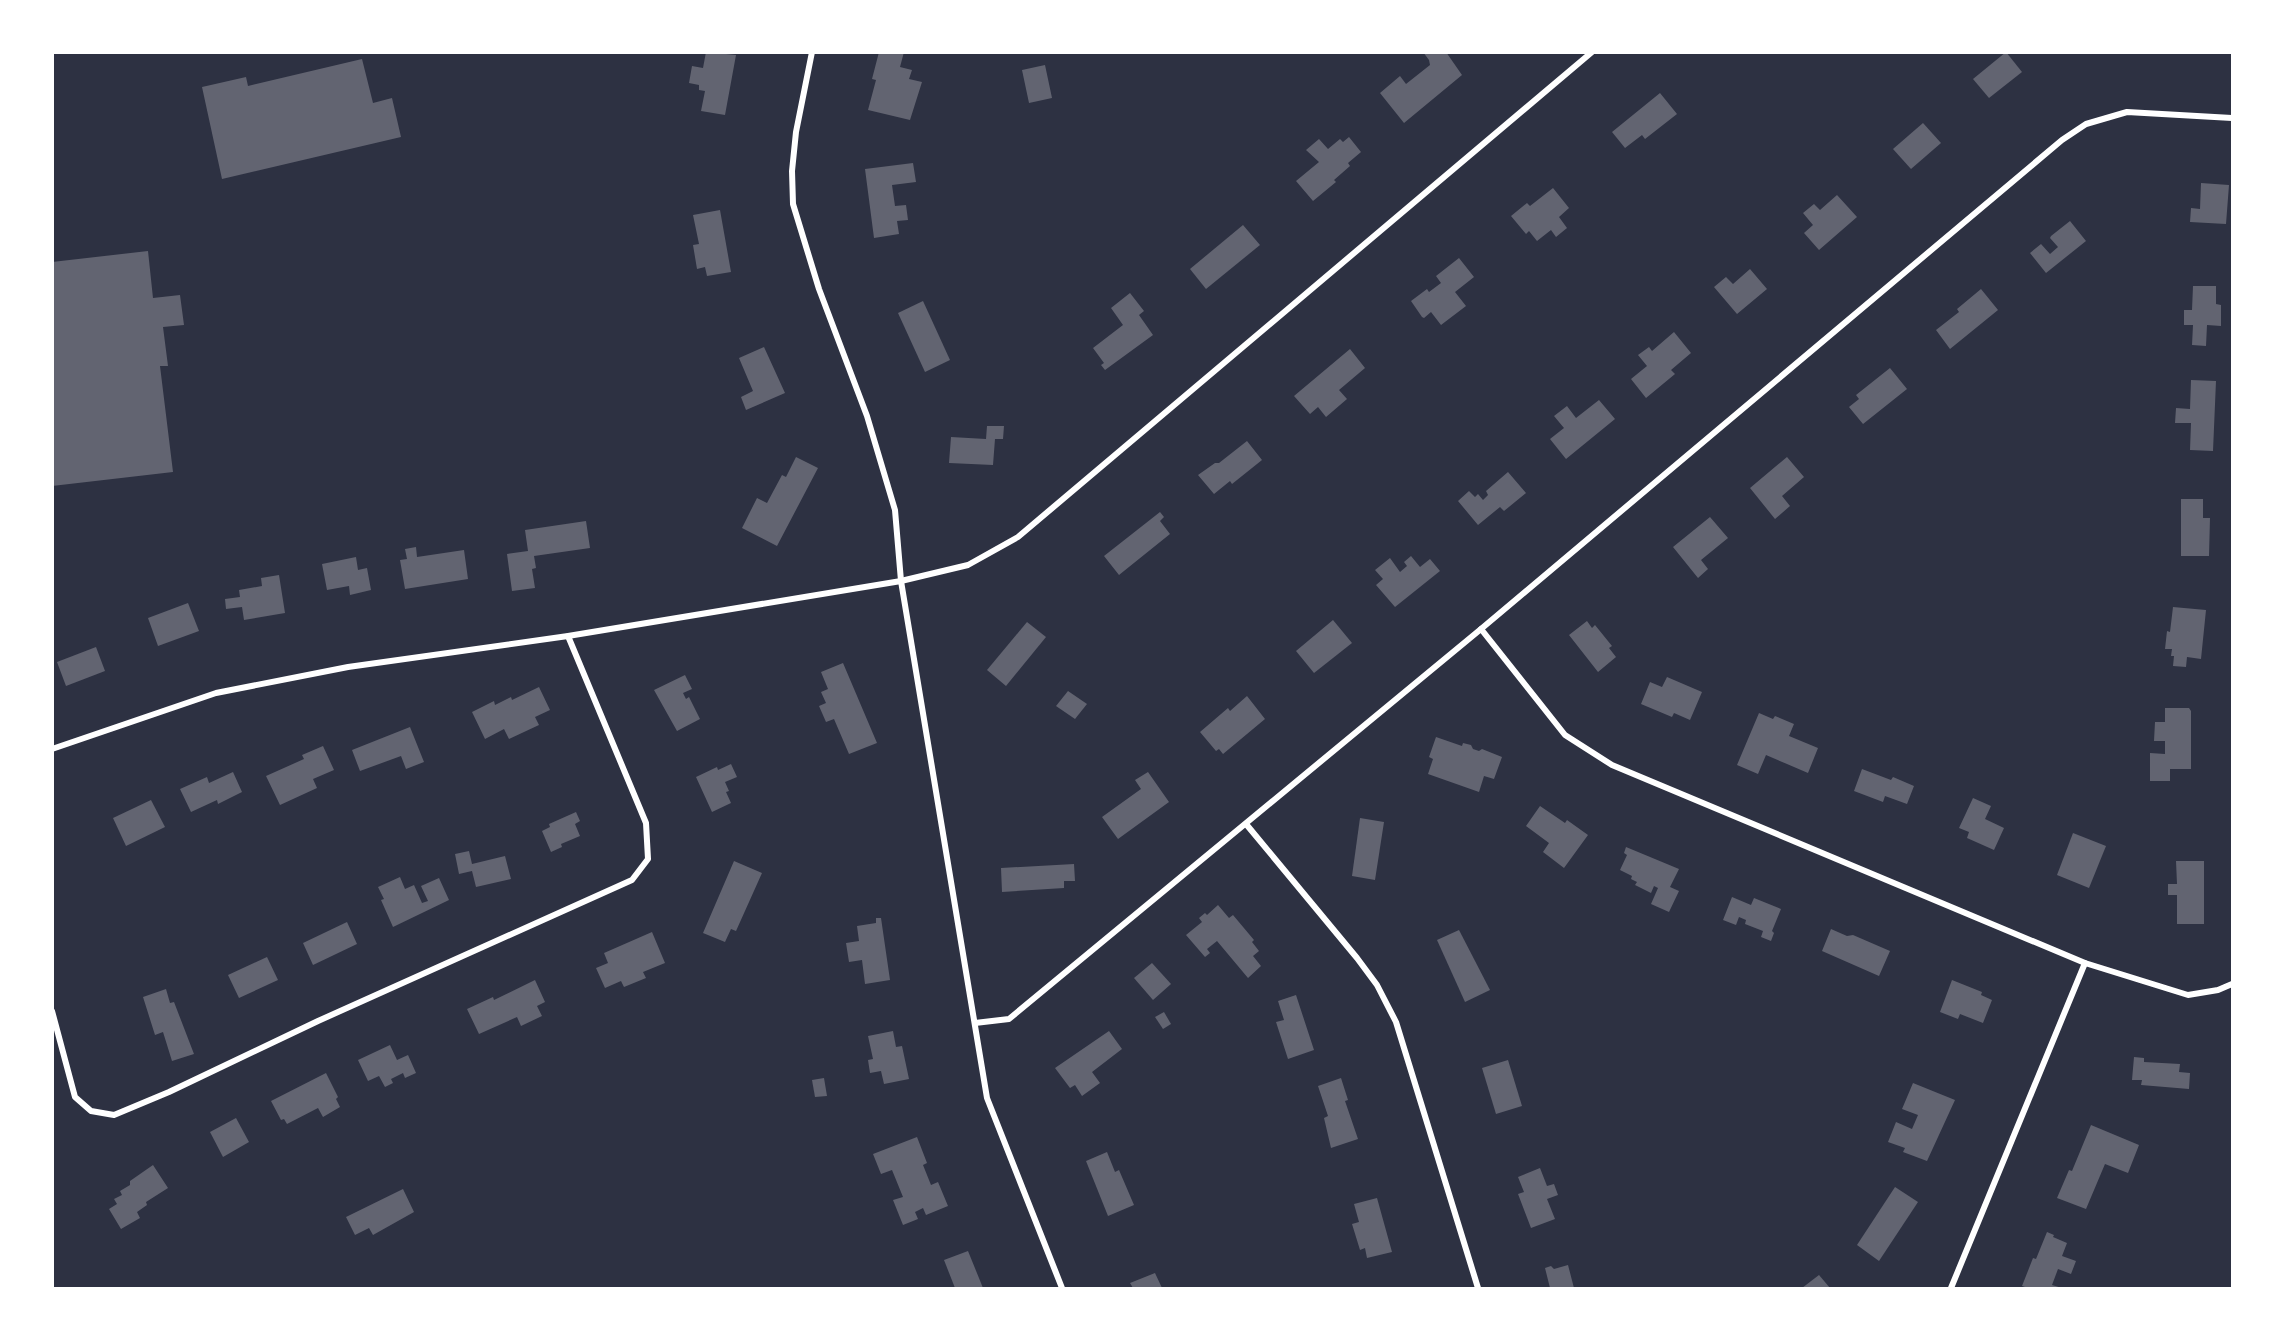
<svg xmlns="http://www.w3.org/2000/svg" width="2285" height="1341" font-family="'Work Sans',sans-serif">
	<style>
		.building { fill: #626471 }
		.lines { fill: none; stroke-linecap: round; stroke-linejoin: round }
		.minor { stroke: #fff; stroke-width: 6 }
	</style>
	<rect width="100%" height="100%" fill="#2d3142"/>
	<g class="building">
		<polygon points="706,52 736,55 725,115 701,111 705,91 699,90 699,85 689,83 692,66 703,68"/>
		<polygon points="879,52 904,52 900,67 912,70 909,79 922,82 910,120 868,110 876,80 872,79"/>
		<polygon points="1423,52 1446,52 1462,75 1404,123 1380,93 1400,76 1406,84 1430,65 1429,60"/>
		<polygon points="2006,52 2022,72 1989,98 1973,79"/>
		<polygon points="362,59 373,103 392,98 401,137 222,179 202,87 246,77 248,86"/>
		<polygon points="1045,65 1052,98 1029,103 1022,70"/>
		<polygon points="1660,93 1677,114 1645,139 1642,135 1625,148 1612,132"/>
		<polygon points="1923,123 1941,143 1911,169 1893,149"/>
		<polygon points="1349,137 1361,152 1348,163 1350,166 1334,180 1336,182 1313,201 1296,181 1319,162 1306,150 1319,139 1328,149 1340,139 1343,142"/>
		<polygon points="913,163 916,182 892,185 895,206 906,205 908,220 897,221 899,234 874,238 865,169"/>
		<polygon points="2201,183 2229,185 2226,224 2190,222 2191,208 2200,209"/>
		<polygon points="1553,188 1569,208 1559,217 1567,228 1556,237 1551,230 1537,241 1529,231 1526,234 1511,216 1527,203 1530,206"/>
		<polygon points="1837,195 1857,217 1819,250 1804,233 1813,225 1803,213 1814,204 1820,210"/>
		<polygon points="720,210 731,272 707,276 705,267 697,269 693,245 699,244 693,215"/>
		<polygon points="2070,221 2086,241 2046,273 2030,253 2041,244 2050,254 2058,247 2050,238 2051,236"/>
		<polygon points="1243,225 1260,245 1206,289 1190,269"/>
		<polygon points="148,251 153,298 180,295 184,325 163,327 168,366 160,366 173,472 52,486 52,262"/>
		<polygon points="1459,258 1474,277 1455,292 1466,306 1441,325 1431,312 1424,318 1422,317 1411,301 1427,289 1429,292 1441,283 1436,276"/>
		<polygon points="1750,269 1767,289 1737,314 1714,287 1726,277 1733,284"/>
		<polygon points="2193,286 2216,286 2216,304 2221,305 2221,326 2207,325 2206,346 2192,345 2193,325 2184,325 2184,310 2192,310"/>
		<polygon points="1981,289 1998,310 1950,349 1936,330 1959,312 1957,309"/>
		<polygon points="1130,293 1144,311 1139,315 1153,335 1105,370 1101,365 1104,363 1093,348 1123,325 1111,308"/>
		<polygon points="923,301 950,360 925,372 898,313"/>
		<polygon points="1674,332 1691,353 1671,370 1675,374 1646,398 1631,379 1647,366 1638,355 1649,347 1652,351"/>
		<polygon points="764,347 785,393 746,410 741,397 753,391 739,358"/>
		<polygon points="1350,349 1365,368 1339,390 1347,399 1326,417 1318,407 1310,414 1294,396"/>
		<polygon points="1890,368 1907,389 1863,424 1849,407 1859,399 1856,395"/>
		<polygon points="2191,380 2216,381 2213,451 2190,450 2191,423 2175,423 2176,408 2190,409"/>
		<polygon points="1599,400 1615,419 1566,459 1550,439 1564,428 1554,416 1567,406 1576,418"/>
		<polygon points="987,426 1004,426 1003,439 995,439 993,465 949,463 951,437 986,439"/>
		<polygon points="1247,441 1262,460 1232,484 1230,481 1214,494 1198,475 1215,463 1219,463"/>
		<polygon points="796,457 818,468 777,546 742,528 757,498 767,503 782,475 786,477"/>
		<polygon points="1787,457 1804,477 1782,496 1790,506 1775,519 1750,488"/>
		<polygon points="1508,472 1526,493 1504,511 1500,507 1478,525 1458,501 1469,491 1475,497 1478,494 1483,500 1488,495 1486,491"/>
		<polygon points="2181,499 2203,499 2203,518 2210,518 2209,556 2181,556"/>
		<polygon points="1160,512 1164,517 1160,521 1170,534 1119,575 1104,556"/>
		<polygon points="1710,517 1728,538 1701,560 1708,569 1698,578 1673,547"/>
		<polygon points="586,521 590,548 534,556 536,568 532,569 535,588 512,591 507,554 528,551 525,530"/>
		<polygon points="416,547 417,557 464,550 468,579 405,589 400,560 407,559 405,549"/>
		<polygon points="1411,556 1420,567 1430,559 1440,571 1395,607 1376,585 1383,579 1375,570 1390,558 1400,572 1407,566 1404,562"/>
		<polygon points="356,557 358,570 367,568 371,590 350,595 349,586 327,590 322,564"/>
		<polygon points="279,575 285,613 244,620 242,607 226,609 225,599 240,597 239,590 262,586 261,578"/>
		<polygon points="188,603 199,631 158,646 148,618"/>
		<polygon points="2173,607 2206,610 2201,659 2187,657 2186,667 2173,666 2174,656 2171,656 2172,649 2165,649 2167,631 2170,632"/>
		<polygon points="1333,620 1352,643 1314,673 1296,651"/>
		<polygon points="1587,621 1592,628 1595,625 1612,646 1609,648 1616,657 1598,672 1569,635"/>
		<polygon points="1027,622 1046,637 1006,686 987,670"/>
		<polygon points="96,647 105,671 66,686 57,662"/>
		<polygon points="843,663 877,743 849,754 834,719 826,722 819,706 826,703 821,692 828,689 821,672"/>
		<polygon points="685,675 692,689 683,693 686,699 689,697 700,719 677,731 654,690"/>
		<polygon points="1667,677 1702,692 1690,720 1674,713 1672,717 1641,704 1650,682 1662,687"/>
		<polygon points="539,687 550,710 535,717 539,725 509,739 504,729 485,739 472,712 494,701 495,705 511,697 512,700"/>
		<polygon points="1068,691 1087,704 1075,719 1056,706"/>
		<polygon points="1247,696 1265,719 1223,754 1219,749 1216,751 1200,732 1228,708 1230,711"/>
		<polygon points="2165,708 2189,708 2191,711 2191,769 2170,769 2170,781 2150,781 2150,753 2165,754 2165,741 2154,741 2155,722 2165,722"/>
		<polygon points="1759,713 1773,719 1775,716 1794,724 1789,736 1818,748 1808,773 1766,755 1758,774 1737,765"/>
		<polygon points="410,727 424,762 406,769 401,756 360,771 352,750"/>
		<polygon points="1436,737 1462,746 1463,743 1471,745 1473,749 1479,751 1482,749 1502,757 1494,779 1484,776 1479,792 1428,774 1433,759 1429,757"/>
		<polygon points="323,746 334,770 313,779 317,788 280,805 266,776 304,759 302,755"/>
		<polygon points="731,764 737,777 725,782 729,791 726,792 731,803 712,812 696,777 717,767 718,770"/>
		<polygon points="1862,769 1891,780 1893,777 1914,786 1907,804 1885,796 1883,802 1854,791"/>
		<polygon points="233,772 242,792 218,804 217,800 191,812 180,789 207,777 209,783"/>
		<polygon points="1148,772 1169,802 1118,839 1102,817 1141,789 1135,780"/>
		<polygon points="1973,798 1991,806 1985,819 2004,828 1994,850 1967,838 1969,832 1959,828"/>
		<polygon points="151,800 165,827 126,846 113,818"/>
		<polygon points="1540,806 1565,823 1567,820 1588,835 1564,868 1543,852 1549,843 1526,826"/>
		<polygon points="576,812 580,821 575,824 580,836 561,844 562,847 551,852 542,831 550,827 549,824"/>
		<polygon points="1360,818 1384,822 1375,880 1352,876"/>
		<polygon points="2073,833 2106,846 2089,888 2057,875"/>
		<polygon points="1626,847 1679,869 1670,887 1679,891 1669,912 1651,904 1658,888 1654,886 1651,893 1635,885 1637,882 1631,879 1632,876 1620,870 1627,855 1624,853"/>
		<polygon points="469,851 472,864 505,856 511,879 476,887 472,871 459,874 455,854"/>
		<polygon points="734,861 762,873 736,931 731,929 725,942 703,933"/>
		<polygon points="2176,861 2204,861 2204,924 2177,924 2177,895 2168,895 2168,884 2177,884"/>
		<polygon points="1074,864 1075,881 1064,881 1064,888 1002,892 1001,868"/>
		<polygon points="400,877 405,889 414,885 422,903 428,901 421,886 439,878 449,900 393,927 381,900 384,899 378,887"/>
		<polygon points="1732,897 1751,905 1754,898 1781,909 1772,931 1774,933 1771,941 1761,937 1763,931 1745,924 1746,920 1739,917 1736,925 1723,920"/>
		<polygon points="1218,905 1229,918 1233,915 1254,940 1252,942 1259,951 1253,956 1261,966 1248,978 1217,941 1207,949 1210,953 1205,957 1186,935 1202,922 1199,918 1205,913 1207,915"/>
		<polygon points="876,918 881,918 890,980 865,984 862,960 849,962 846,943 859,941 857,926 876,923"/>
		<polygon points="347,922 357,944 313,965 303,943"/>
		<polygon points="1831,929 1847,936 1853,935 1890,951 1879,976 1822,951"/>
		<polygon points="1459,930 1490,990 1465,1002 1437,940"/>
		<polygon points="652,932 665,963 643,972 646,978 624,987 621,981 605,988 596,968 608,963 604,953"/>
		<polygon points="267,957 278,980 239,998 228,975"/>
		<polygon points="1152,963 1171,984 1153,1000 1134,978"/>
		<polygon points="535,980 545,1002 537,1006 542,1016 521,1026 517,1017 479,1034 467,1009 493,997 494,1000"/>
		<polygon points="1952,980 1982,992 1981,995 1992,1000 1983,1023 1960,1014 1958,1019 1940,1012"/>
		<polygon points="166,989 170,1003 174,1002 194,1054 172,1061 163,1032 155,1035 143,997"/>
		<polygon points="1296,995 1314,1050 1288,1059 1276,1022 1284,1020 1278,1001"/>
		<polygon points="1164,1012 1171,1024 1163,1029 1155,1017"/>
		<polygon points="893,1031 896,1047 902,1046 909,1079 884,1084 881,1071 870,1073 868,1060 873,1059 868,1036"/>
		<polygon points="1109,1031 1122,1049 1092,1072 1100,1083 1082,1096 1075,1085 1070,1088 1055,1068"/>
		<polygon points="390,1045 397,1060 408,1055 416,1073 405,1078 403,1073 391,1079 393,1083 385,1087 379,1076 368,1081 358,1060"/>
		<polygon points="2134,1057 2144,1058 2144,1062 2180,1064 2179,1072 2190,1073 2189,1089 2141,1085 2142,1080 2132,1080"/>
		<polygon points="1508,1060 1522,1106 1496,1114 1482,1068"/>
		<polygon points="326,1073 338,1097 336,1099 340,1107 323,1117 318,1108 287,1124 284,1119 281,1120 271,1101"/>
		<polygon points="824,1078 827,1096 815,1097 812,1080"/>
		<polygon points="1341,1078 1348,1100 1345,1101 1358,1139 1331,1148 1324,1118 1328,1116 1318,1086"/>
		<polygon points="1913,1083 1955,1100 1927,1161 1903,1152 1905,1148 1888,1142 1896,1122 1912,1129 1918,1115 1902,1109"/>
		<polygon points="236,1118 249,1142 223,1157 210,1132"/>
		<polygon points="2091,1125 2139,1145 2128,1173 2105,1164 2086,1209 2057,1198 2069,1170 2072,1171"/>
		<polygon points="917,1137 927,1163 923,1165 931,1185 938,1182 948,1206 926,1215 923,1208 915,1212 918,1219 903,1225 893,1200 903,1197 892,1170 881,1174 873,1154"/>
		<polygon points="1107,1152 1115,1172 1119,1170 1134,1205 1108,1216 1086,1161"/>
		<polygon points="153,1165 168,1188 146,1202 147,1205 137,1212 140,1218 121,1229 109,1209 117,1204 114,1199 122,1195 120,1191 130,1185 130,1181"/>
		<polygon points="1540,1168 1547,1186 1554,1184 1558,1195 1547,1199 1555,1219 1531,1228 1518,1194 1524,1192 1518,1177"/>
		<polygon points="1895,1187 1918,1202 1879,1261 1857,1245"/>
		<polygon points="403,1189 414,1212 373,1235 369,1228 355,1235 346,1217"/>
		<polygon points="1377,1198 1392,1252 1367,1258 1365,1248 1360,1250 1352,1224 1359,1222 1354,1204"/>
		<polygon points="2047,1232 2054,1235 2053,1237 2067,1243 2062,1256 2076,1261 2071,1274 2058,1269 2052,1285 2062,1288 2028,1288 2022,1286 2033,1258 2036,1259"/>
		<polygon points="968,1251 983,1288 955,1288 944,1260"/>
		<polygon points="1568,1265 1574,1288 1550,1288 1545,1268 1551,1266 1554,1269"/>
		<polygon points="1155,1273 1162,1288 1133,1288 1130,1283"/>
		<polygon points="1819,1275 1830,1288 1802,1288"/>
	</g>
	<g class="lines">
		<g class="minor">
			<polyline points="812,52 796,132 792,171 793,204 819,289 867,416 895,510 901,581 987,1098 1062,1288"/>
			<polyline points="1481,629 1565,735 1612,765 2085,963 2188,995 2218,990 2232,984"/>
			<polyline points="52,749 216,693 348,667 568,636 901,581 968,565 1018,537 1592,52"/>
			<polyline points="1246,824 1357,958 1377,985 1396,1022 1478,1288"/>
			<polyline points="52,1011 75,1097 91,1111 114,1115 169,1092 318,1021 632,880 648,859 646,823 568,636"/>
			<polyline points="975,1023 1009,1019 1481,629 2062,140 2086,124 2127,112 2232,118"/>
			<polyline points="1951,1288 2085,963"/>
		</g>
	</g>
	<rect width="2285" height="1341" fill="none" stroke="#ffffff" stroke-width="108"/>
</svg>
